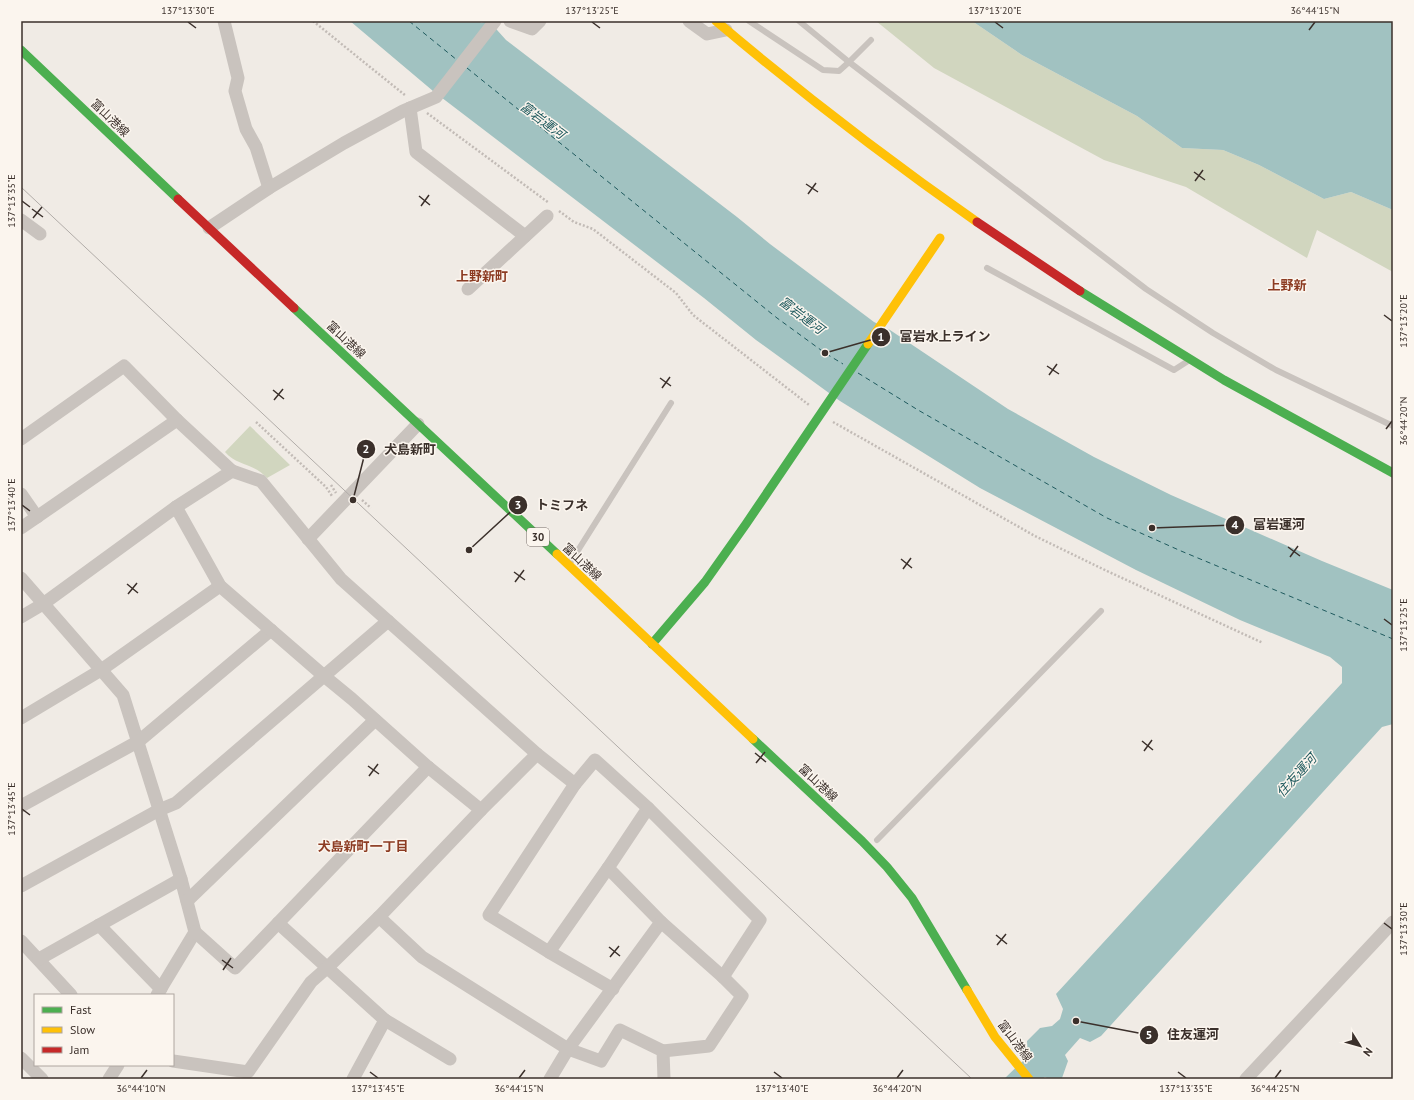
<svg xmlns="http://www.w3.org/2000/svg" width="1414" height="1100" font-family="'PT Sans','Noto Sans JP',sans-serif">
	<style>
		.green { fill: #d1d6bf }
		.water { fill: #a1c2c1 }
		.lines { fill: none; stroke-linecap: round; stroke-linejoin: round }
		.ferry { stroke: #1f5a5e; stroke-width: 1; stroke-dasharray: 5 4; stroke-linecap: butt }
		.path { stroke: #c2bbb6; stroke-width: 2.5; stroke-dasharray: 2 2; stroke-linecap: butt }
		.lane { stroke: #c9c3be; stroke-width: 6 }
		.street { stroke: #c9c3be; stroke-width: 13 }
		.fast { stroke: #4caf50; stroke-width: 9 }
		.slow { stroke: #ffc107; stroke-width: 9 }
		.jam { stroke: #c62828; stroke-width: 9 }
		.tram { stroke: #b1aca8; stroke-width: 1 }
		.ticks { fill: none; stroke: #3b302b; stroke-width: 1.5 }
		.labels { text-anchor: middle; stroke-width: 3; stroke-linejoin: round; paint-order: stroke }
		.shield { fill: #fbf5ee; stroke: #756b66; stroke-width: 1 }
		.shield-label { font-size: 11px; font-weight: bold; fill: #3b302b }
		.street-label { font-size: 12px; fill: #3b302b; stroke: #fbf5ee }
		.water-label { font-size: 13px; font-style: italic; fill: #1f5a5e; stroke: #fbf5ee }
		.neighbourhood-label { font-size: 13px; font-weight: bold; fill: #8c3b22; stroke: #fbf5ee }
		.leader { fill: none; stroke: #3b302b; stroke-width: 1.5 }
		.callout-dot { fill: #3b302b; stroke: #fbf5ee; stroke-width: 1.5 }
		.mark-label { font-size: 12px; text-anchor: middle; font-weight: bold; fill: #fff }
		.callout-label { font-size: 13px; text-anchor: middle; font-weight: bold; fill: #3b302b; stroke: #fbf5ee; stroke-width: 3; stroke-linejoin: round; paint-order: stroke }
		.neatline { fill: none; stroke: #3b302b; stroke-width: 1.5 }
		.ticks-label { font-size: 10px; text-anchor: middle; fill: #3b302b }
	</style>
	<rect width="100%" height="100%" fill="#f0ebe5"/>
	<g class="green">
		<polygon points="876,21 972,21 1022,55 1137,116 1182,148 1223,150 1259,165 1324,199 1351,192 1393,210 1393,272 1317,230 1307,258 1186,187 1104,160 934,68"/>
		<path d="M250,426l40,39 -23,13c-13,-15 -30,-12 -42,-26z"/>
	</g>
	<g class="water">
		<polygon points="350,21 479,21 481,23 489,21 506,40 737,217 770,244 874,322 890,330 1008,409 1094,457 1171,495 1322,561 1393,590 1393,724 1382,727 1101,1036 1090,1042 1080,1038 1065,1055 1068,1061 1062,1078 1049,1079 1045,1077 1042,1079 1004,1079 1028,1056 1027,1041 1040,1028 1052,1026 1060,1019 1063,1009 1056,994 1342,683 1342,667 1330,657 1240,620 1136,570 980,488 840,401 756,340 704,298 433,91"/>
		<polygon points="972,21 1393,21 1393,210 1351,192 1324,199 1259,165 1223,150 1182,148 1137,116 1022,55"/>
	</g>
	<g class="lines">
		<g class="ferry">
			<polyline points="409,21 457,60"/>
			<polyline points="467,68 777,318 825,353 843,364"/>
			<polyline points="858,373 918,410 1107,518 1181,551 1393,639"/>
		</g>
		<g class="path">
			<polyline points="313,21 406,96"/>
			<polyline points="427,113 549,203"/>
			<polyline points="559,211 574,222 593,229 676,293 693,315 809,405"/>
			<polyline points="256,422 326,487 332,496"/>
			<polyline points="833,422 1035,536 1107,571 1263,643"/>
			<polyline points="331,485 336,493"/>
			<polyline points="362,500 371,508"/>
		</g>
		<g class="lane">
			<polyline points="749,21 823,70 839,71 849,62 871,40"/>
			<polyline points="799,21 849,62 1146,289 1213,333 1276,370 1393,426"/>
			<polyline points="987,268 1174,370 1188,361"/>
			<polyline points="570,563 671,403"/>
			<polyline points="877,840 1101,611"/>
		</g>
		<g class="street">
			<polyline points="224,21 238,78 235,91 246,129 256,147 269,188"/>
			<polyline points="510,21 532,29 540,21"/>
			<polyline points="689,21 707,34 726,30"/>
			<polyline points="410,108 416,152 525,236"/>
			<polyline points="21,220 40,234"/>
			<polyline points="209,228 269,188 344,143 403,111 436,97 495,21"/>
			<polyline points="468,289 547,216"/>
			<polyline points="21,439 124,366 177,420 232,471 176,507 43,604 21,617"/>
			<polyline points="232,471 261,481 341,579 537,754 575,784 595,760 648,808 608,868 661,922 568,1049 550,1079"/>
			<polyline points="21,494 37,517"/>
			<polyline points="21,528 177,420"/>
			<polyline points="308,539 418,424"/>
			<polyline points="21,578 123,695 181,879 195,932 157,995"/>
			<polyline points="21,718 101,670 220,586"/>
			<polyline points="575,784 489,915 549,952 613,989"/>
			<polyline points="21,806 139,741 271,630"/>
			<polyline points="648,808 760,920 723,977"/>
			<polyline points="481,810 537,754"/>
			<polyline points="21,886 159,810 176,803 388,621"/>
			<polyline points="187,901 375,720"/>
			<polyline points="379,917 422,957 568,1049 601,1061 620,1030 663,1051 664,1079"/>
			<polyline points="661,922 723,977 742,996 709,1046 663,1051"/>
			<polyline points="278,923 385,1020 450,1059"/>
			<polyline points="99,925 161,989"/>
			<polyline points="195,932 235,968 428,767"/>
			<polyline points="21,941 71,995"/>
			<polyline points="549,952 608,868"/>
			<polyline points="39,959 181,879"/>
			<polyline points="21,1058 42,1079"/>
			<polyline points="173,1061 248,1072 311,982 328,967 379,917 481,810 428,767 352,699 324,676 220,586 176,507"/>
			<polyline points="109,1079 118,1065"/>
			<polyline points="353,1079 385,1020"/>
			<polyline points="1246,1079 1393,922"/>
		</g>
		<g class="fast">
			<polyline points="21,50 178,199"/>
			<polyline points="1080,291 1224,380 1393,473"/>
			<polyline points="294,308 557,554"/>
			<polyline points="652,644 705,582 746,524 868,344"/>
			<polyline points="753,739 862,841 887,867 912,898 967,990"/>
		</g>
		<g class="slow">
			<path d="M716,21c84,71 171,138 261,201"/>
			<polyline points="868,344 940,238"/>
			<polyline points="557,554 753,739"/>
			<polyline points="967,990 995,1037 1029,1079"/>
		</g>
		<g class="jam">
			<polyline points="178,199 294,308"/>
			<polyline points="977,222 1080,291"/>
		</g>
		<polyline class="tram" points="21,187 972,1079"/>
	</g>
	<path class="ticks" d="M188,22l8,6M592,22l8,6M995,22l8,6M1309,30l6,-8M1194,172l11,8M1195,181l8,-11M806,184l12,8M808,194l8,-11M419,196l11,9M22,201l8,6M421,206l8,-11M32,209l11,8M33,218l9,-11M1384,315l8,6M1047,366l12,8M1049,375l8,-11M660,378l11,8M662,388l8,-11M273,390l11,9M274,400l9,-11M1386,429l6,-8M22,505l8,6M1288,547l12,9M1290,557l8,-11M901,559l11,9M903,569l8,-11M514,572l11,8M515,582l9,-12M127,584l11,9M128,594l9,-11M1384,619l8,6M1142,741l11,9M1144,751l8,-11M755,753l11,9M756,763l9,-11M368,766l11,8M369,776l9,-12M22,809l8,6M1384,923l8,6M996,935l11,9M997,945l9,-11M609,947l11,9M610,957l9,-11M222,960l11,8M223,970l8,-12M370,1072l8,6M774,1072l8,6M1178,1072l8,6M141,1078l6,-8M519,1078l6,-8M897,1078l6,-8M1275,1078l6,-8"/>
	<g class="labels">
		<rect class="shield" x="527" y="528" width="22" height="18" rx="3"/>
		<g class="shield-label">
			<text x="538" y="541">30</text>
		</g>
		<g class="street-label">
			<text transform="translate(110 118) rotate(44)" y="4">富山港線</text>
			<text transform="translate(346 340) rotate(43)" y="4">富山港線</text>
			<text transform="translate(582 562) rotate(43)" y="4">富山港線</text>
			<text transform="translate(818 783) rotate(43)" y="4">富山港線</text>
			<text transform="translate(1015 1041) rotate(53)" y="4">富山港線</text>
		</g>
		<g class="water-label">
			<text transform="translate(543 120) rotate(37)" y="5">富岩運河</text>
			<text transform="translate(802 315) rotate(37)" y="5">富岩運河</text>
			<text transform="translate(1296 775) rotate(-48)" y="5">住友運河</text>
		</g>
		<g class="neighbourhood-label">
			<text x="482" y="281">上野新町</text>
			<text x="1287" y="290">上野新</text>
			<text x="363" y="851">犬島新町一丁目</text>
		</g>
	</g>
	<path class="leader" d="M825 353L881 337M353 500L366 449M469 550L518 505M1152 528L1235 525M1076 1021L1149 1035"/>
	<g class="callout-dot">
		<circle cx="825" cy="353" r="4"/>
		<circle cx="353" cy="500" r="4"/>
		<circle cx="469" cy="550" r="4"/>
		<circle cx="1152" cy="528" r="4"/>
		<circle cx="1076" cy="1021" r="4"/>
		<circle cx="881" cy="337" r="10"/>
		<circle cx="366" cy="449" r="10"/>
		<circle cx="518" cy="505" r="10"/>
		<circle cx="1235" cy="525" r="10"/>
		<circle cx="1149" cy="1035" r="10"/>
	</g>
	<g class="mark-label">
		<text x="881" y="341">1</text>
		<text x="366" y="453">2</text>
		<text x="518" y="509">3</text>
		<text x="1235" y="529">4</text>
		<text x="1149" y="1039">5</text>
	</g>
	<g class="callout-label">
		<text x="945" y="341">富岩水上ライン</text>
		<text x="410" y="454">犬島新町</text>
		<text x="562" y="510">トミフネ</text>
		<text x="1279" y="529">富岩運河</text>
		<text x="1193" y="1039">住友運河</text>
	</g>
	<rect width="1414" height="1100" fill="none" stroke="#fbf5ee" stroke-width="44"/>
	<rect x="34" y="994" width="140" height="72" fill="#fbf5ee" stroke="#aea6a0"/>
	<rect x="42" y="1007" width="20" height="6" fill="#4caf50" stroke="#aea6a0"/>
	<text x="70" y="1014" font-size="12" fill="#3b302b">Fast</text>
	<rect x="42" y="1027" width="20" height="6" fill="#ffc107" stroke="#aea6a0"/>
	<text x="70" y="1034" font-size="12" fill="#3b302b">Slow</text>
	<rect x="42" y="1047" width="20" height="6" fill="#c62828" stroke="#aea6a0"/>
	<text x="70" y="1054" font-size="12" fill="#3b302b">Jam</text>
	<g transform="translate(1360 1046) rotate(127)" stroke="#fbf5ee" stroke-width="3" paint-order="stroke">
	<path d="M0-3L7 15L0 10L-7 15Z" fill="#3b302b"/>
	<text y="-6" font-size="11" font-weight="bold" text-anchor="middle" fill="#3b302b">N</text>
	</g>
	<rect x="22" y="22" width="1370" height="1056" class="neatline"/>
	<g class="ticks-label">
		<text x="188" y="14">137°13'30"E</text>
		<text x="592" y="14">137°13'25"E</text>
		<text x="995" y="14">137°13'20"E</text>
		<text x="1315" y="14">36°44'15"N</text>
		<text transform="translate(11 201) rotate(-90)" y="4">137°13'35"E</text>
		<text transform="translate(1403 321) rotate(-90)" y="4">137°13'20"E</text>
		<text transform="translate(1403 421) rotate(-90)" y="4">36°44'20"N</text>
		<text transform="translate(11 505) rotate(-90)" y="4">137°13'40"E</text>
		<text transform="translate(1403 625) rotate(-90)" y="4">137°13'25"E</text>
		<text transform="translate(11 809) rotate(-90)" y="4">137°13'45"E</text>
		<text transform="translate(1403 929) rotate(-90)" y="4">137°13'30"E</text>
		<text x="141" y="1092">36°44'10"N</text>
		<text x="378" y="1092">137°13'45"E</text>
		<text x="519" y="1092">36°44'15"N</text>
		<text x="782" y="1092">137°13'40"E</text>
		<text x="897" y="1092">36°44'20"N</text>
		<text x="1186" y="1092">137°13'35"E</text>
		<text x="1275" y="1092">36°44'25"N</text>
	</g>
</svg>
